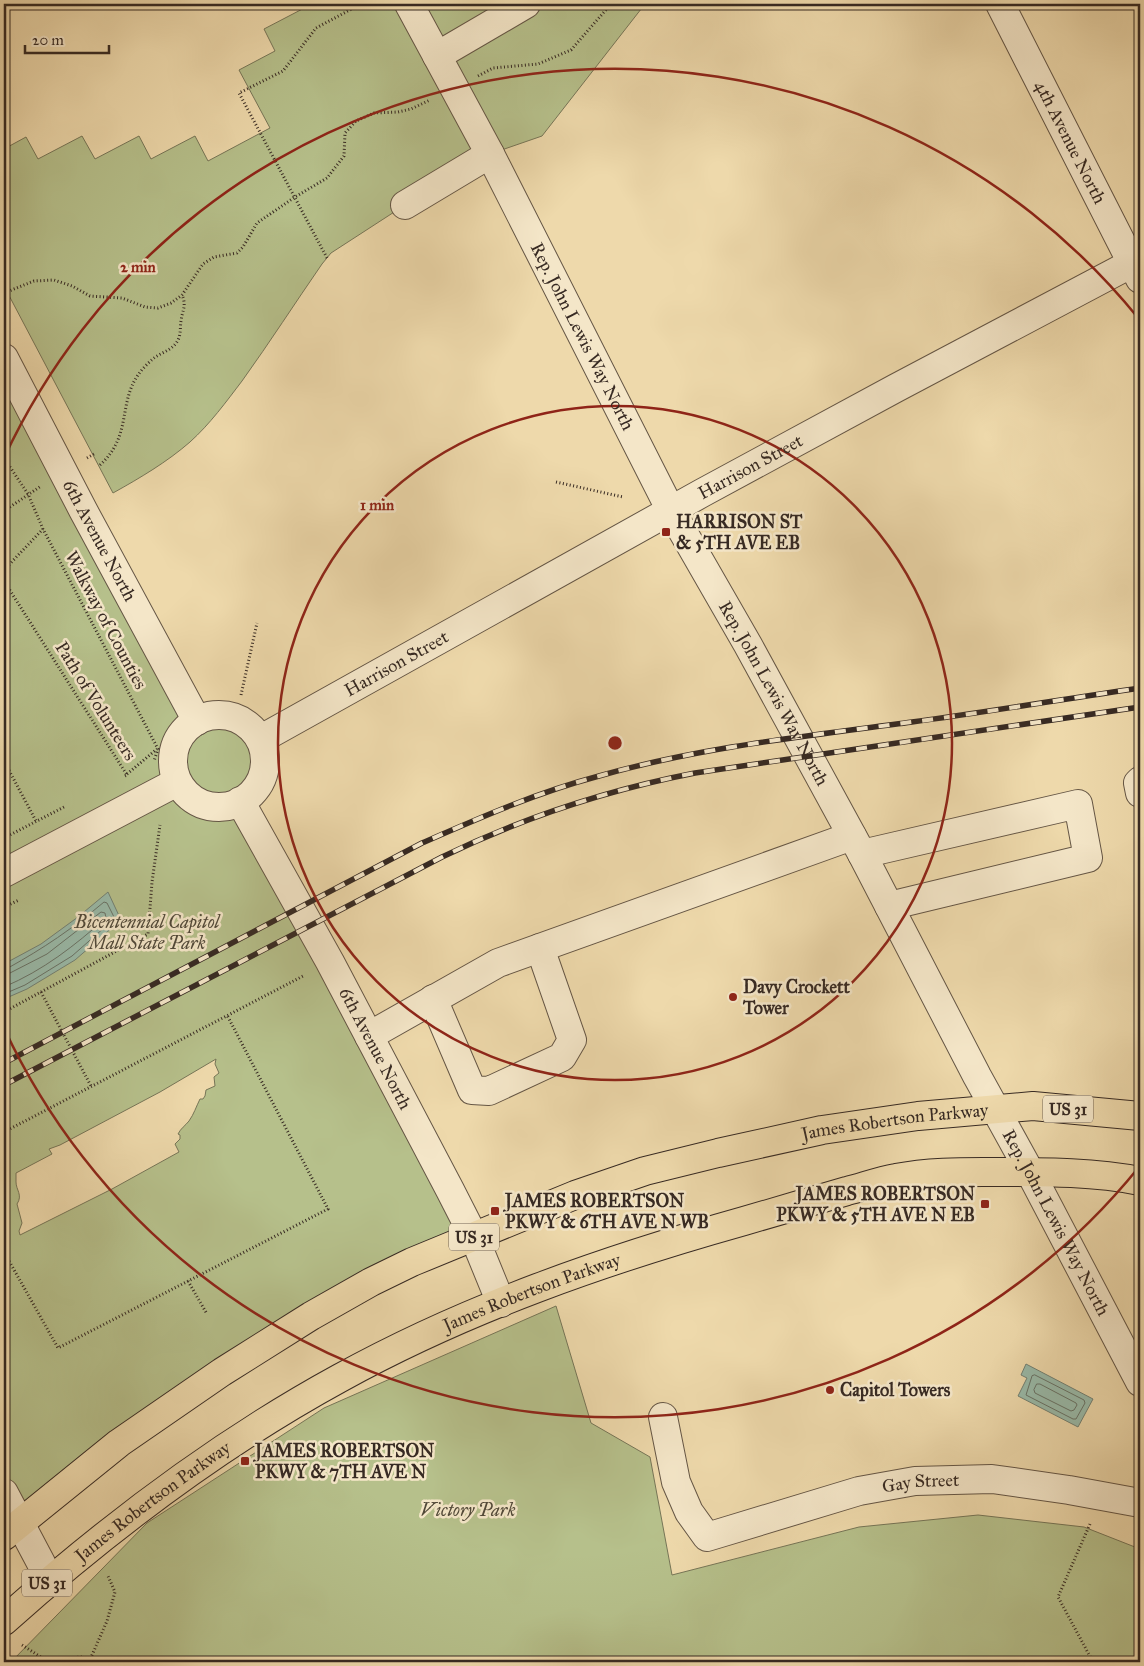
<svg xmlns="http://www.w3.org/2000/svg" width="1144" height="1666" font-family="'IM FELL Great Primer',serif">
	<style>
		.green { fill: #b6c08b; stroke: #767557; fill-rule: evenodd }
		.water { fill: #99baa9; stroke: #728073 }
		.lines { fill: none; stroke-linecap: round; stroke-linejoin: round }
		.shore { stroke: #687266; stroke-width: 1 }
		.minor-casing { stroke: #655645; stroke-width: 30 }
		.major-casing { stroke: #372a23; stroke-width: 30 }
		.path { stroke: #372a23; stroke-width: 3; stroke-dasharray: 1 2.5; stroke-linecap: butt }
		.minor { stroke: #f4e6c8; stroke-width: 28 }
		.major { stroke: #eed9ab; stroke-width: 28 }
		.rail-casing { stroke: #372a23; stroke-width: 5.5 }
		.rail { stroke: #f4e6c8; stroke-width: 4; stroke-dasharray: 11; stroke-linecap: butt }
		.ring { fill: none; stroke: #8f2418; stroke-width: 2.5 }
		.poi-dot { fill: #8f2418; stroke: #f4e6c8; stroke-width: 2 }
		.labels { text-anchor: middle; stroke-width: 5; stroke-linejoin: round; paint-order: stroke }
		.shield { fill: #f4e6c8; stroke: #706254; stroke-width: 1 }
		.shield-label { font-size: 16px; font-weight: bold; fill: #372a23 }
		.street-label { font-size: 18px; fill: #372a23; stroke: #f4e6c8 }
		.poi-label { font-size: 18px; font-weight: bold; fill: #372a23; stroke: #f4e6c8; text-anchor: start }
		.park-label { font-size: 18px; font-style: italic; fill: #504838; stroke: #f4e6c8 }
		.centre { fill: #8f2418; stroke: #f4e6c8; stroke-width: 2.5 }
		.ring-label { font-size: 15px; text-anchor: middle; font-weight: bold; fill: #8f2418; stroke: #f4e6c8; stroke-width: 5; stroke-linejoin: round; paint-order: stroke }
	</style>
	<rect width="100%" height="100%" fill="#eed9ab"/>
	<filter id="stains"><feTurbulence type="fractalNoise" baseFrequency=".004" numOctaves="4"/><feColorMatrix values="0 0 0 0 .2 0 0 0 0 .09 0 0 0 0 .02 0 0 0 .5 -.17"/></filter>
	<radialGradient id="worn" r=".72"><stop offset=".6" stop-color="#630" stop-opacity="0"/><stop offset="1" stop-color="#630" stop-opacity=".3"/></radialGradient>
	<g class="green">
		<path d="M312,4h333l-103,132 -52,18 -85,51 -74,48 -9,11c-27,39 -52,78 -80,117 -16,21 -32,43 -52,61 -23,20 -50,36 -77,51l-109,-207v-137l22,-12 12,22 44,-23 13,23 44,-23 12,23 44,-23 13,25 62,-33 -31,-58 36,-19 -11,-22z"/>
		<path d="M4,358l199,361c52,-16 85,43 44,78l227,440 -62,25 -393,261 -15,-30zM216,1059l-1,5 4,9 -5,4 1,9 -9,4 -1,6 -2,3h-3c-4,8 -6,15 -11,22 -4,5 -8,7 -11,13l2,1v4l-5,5 4,8 -67,37 -92,46 -1,-4 3,-8 -5,-19c6,-9 -1,-14 -1,-22 0,-3 0,-6 0,-9l36,-19 -3,-5 11,-4 100,-53z"/>
		<polygon points="556,1306 591,1423 650,1457 672,1575 859,1527 978,1515 1084,1527 1140,1549 1140,1662 11,1662 147,1523 324,1408"/>
	</g>
	<g class="water">
		<polygon points="108,892 121,920 75,960 27,989 4,999 4,964 41,944 78,917"/>
		<polygon points="1026,1364 1093,1399 1078,1427 1018,1396 1027,1378 1021,1375"/>
	</g>
	<g class="lines">
		<g class="shore">
			<path d="M4,968h4c36,-20 64,-39 96,-66l3,1 7,14 -1,3 -41,36 -47,29 -21,9"/>
			<path d="M4,974l6,-1 37,-19 54,-42 4,1 1,5c-32,28 -62,52 -102,69"/>
			<polygon points="1035,1375 1084,1400 1085,1403 1076,1419 1073,1419 1026,1395 1032,1376"/>
			<polygon points="1037,1384 1040,1384 1076,1403 1077,1405 1074,1410 1071,1411 1035,1393 1034,1390"/>
		</g>
		<g class="minor-casing">
			<g id="minor">
				<path id="s1" d="M409,4l81,150 181,357 77,134 114,209 115,222 53,96 110,210"/>
				<path id="s2" d="M1000,4l140,275"/>
				<polyline points="437,56 526,4"/>
				<polyline points="405,205 490,154"/>
				<path id="s3" d="M4,358l79,152 114,211"/>
				<circle cx="219" cy="761" r="46"/>
				<path id="s4" d="M261,739l441,-246 194,-105 244,-129"/>
				<polyline points="1140,781 1138,783 1140,793"/>
				<path id="s5" d="M240,801l90,161 120,228 24,47 27,66"/>
				<polyline points="862,854 1078,804 1088,858 889,906"/>
				<polyline points="4,873 177,782"/>
				<polyline points="433,999 472,1090 489,1091 562,1057 572,1040 540,948"/>
				<polyline points="369,1036 498,963 852,836"/>
				<path id="s6" d="M663,1417l13,65 13,30 18,25 152,-46 56,-10 77,-2 77,11 71,13"/>
				<polyline points="4,1493 50,1580"/>
			</g>
		</g>
		<g class="major-casing">
			<g id="major">
				<path id="s7" d="M4,1536l115,-93 103,-71 89,-56 60,-34 41,-20 163,-67 70,-24 73,-18 104,-23 96,-14 115,-10 107,10"/>
				<path id="s8" d="M4,1621c103,-92 215,-177 336,-243 127,-70 265,-118 404,-157 34,-10 69,-20 103,-30 16,-4 32,-10 49,-13 35,-7 71,-6 106,-6 46,0 93,0 138,9"/>
			</g>
		</g>
		<g class="path">
			<polyline points="478,76 493,68 538,64 571,50 611,4"/>
			<polyline points="327,258 239,93 283,71 316,28 361,4"/>
			<polyline points="4,293 34,281 54,280 72,286 90,296 122,298 145,307 158,308 171,303 182,295 203,264 214,257 237,253 243,247 257,223 295,197 327,178 344,156 345,133 356,121 374,113 398,112 411,109 430,100"/>
			<polyline points="4,458 28,494 43,529 158,749 154,761"/>
			<polyline points="87,458 94,454"/>
			<path d="M100,465c32,-29 18,-61 38,-90 4,-6 10,-12 16,-17 8,-6 19,-8 24,-18 3,-6 2,-13 3,-19 1,-10 6,-15 1,-26"/>
			<polyline points="556,482 623,497"/>
			<polyline points="4,511 41,486"/>
			<polyline points="4,570 43,529"/>
			<polyline points="4,581 127,775 125,776"/>
			<polyline points="241,695 257,623"/>
			<polyline points="4,761 36,821"/>
			<polyline points="127,774 157,749"/>
			<polyline points="4,838 64,807"/>
			<polyline points="4,907 19,900"/>
			<polyline points="41,992 91,1086"/>
			<polyline points="4,1012 148,934 152,882 160,825"/>
			<polyline points="4,1132 305,975"/>
			<polyline points="4,1252 58,1348 328,1209 227,1015"/>
			<polyline points="188,1281 207,1314"/>
			<polyline points="1090,1524 1058,1597 1093,1662"/>
			<polyline points="22,1645 44,1659 82,1657 89,1662"/>
			<polyline points="89,1662 107,1621 115,1592 108,1576"/>
		</g>
		<use href="#minor" class="minor"/>
		<use href="#major" class="major"/>
		<g class="rail-casing">
			<g id="rail">
				<path d="M4,1063l418,-220c57,-25 116,-51 177,-67 102,-29 208,-40 313,-54 76,-10 152,-23 228,-34"/>
				<path d="M4,1085l438,-228c80,-39 165,-67 253,-84l445,-66"/>
			</g>
		</g>
		<use href="#rail" class="rail"/>
	</g>
	<g class="ring">
		<circle cx="615" cy="743" r="337"/>
		<path d="M1139 1167A674 674 0 0 1 4 1028M4 458A674 674 0 0 1 1139 319"/>
	</g>
	<g class="poi-dot">
		<rect x="661" y="527" width="10" height="10" rx="2.5"/>
		<circle cx="733" cy="997" r="5"/>
		<rect x="980" y="1199" width="10" height="10" rx="2.5"/>
		<rect x="490" y="1206" width="10" height="10" rx="2.5"/>
		<circle cx="830" cy="1390" r="5"/>
		<rect x="240" y="1456" width="10" height="10" rx="2.5"/>
	</g>
	<g class="labels">
		<g class="shield">
			<rect x="1043" y="1095.5" width="50" height="27" rx="4"/>
			<rect x="449" y="1223.5" width="50" height="27" rx="4"/>
			<rect x="22" y="1569.5" width="50" height="27" rx="4"/>
		</g>
		<g class="shield-label">
			<text x="1068" y="1115">US 31</text>
			<text x="474" y="1243">US 31</text>
			<text x="47" y="1589">US 31</text>
		</g>
		<g class="street-label">
			<text dy="6" stroke="none"><textPath href="#s2" startOffset="155">4th Avenue North</textPath></text>
			<text dy="6" stroke="none"><textPath href="#s1" startOffset="375">Rep. John Lewis Way North</textPath></text>
			<text dy="6" stroke="none"><textPath href="#s4" startOffset="560">Harrison Street</textPath></text>
			<text dy="6" stroke="none"><textPath href="#s3" startOffset="206">6th Avenue North</textPath></text>
			<text transform="translate(106 620) rotate(62)" y="6">Walkway of Counties</text>
			<text dy="6" stroke="none"><textPath href="#s4" startOffset="155">Harrison Street</textPath></text>
			<text dy="6" stroke="none"><textPath href="#s1" startOffset="780">Rep. John Lewis Way North</textPath></text>
			<text transform="translate(96 701) rotate(58)" y="6">Path of Volunteers</text>
			<text dy="6" stroke="none"><textPath href="#s5" startOffset="282">6th Avenue North</textPath></text>
			<text dy="6" stroke="none"><textPath href="#s7" startOffset="998">James Robertson Parkway</textPath></text>
			<text dy="6" stroke="none"><textPath href="#s1" startOffset="1380">Rep. John Lewis Way North</textPath></text>
			<text dy="6" stroke="none"><textPath href="#s8" startOffset="626">James Robertson Parkway</textPath></text>
			<text dy="6" stroke="none"><textPath href="#s6" startOffset="351">Gay Street</textPath></text>
			<text dy="6" stroke="none"><textPath href="#s8" startOffset="191">James Robertson Parkway</textPath></text>
		</g>
		<g class="poi-label">
			<text x="676" y="528">HARRISON ST<tspan x="676" dy="21">&amp; 5TH AVE EB</tspan></text>
			<text x="743" y="993">Davy Crockett<tspan x="743" dy="21">Tower</tspan></text>
			<text x="975" y="1200" text-anchor="end">JAMES ROBERTSON<tspan x="975" dy="21">PKWY &amp; 5TH AVE N EB</tspan></text>
			<text x="505" y="1207">JAMES ROBERTSON<tspan x="505" dy="21">PKWY &amp; 6TH AVE N WB</tspan></text>
			<text x="840" y="1396">Capitol Towers</text>
			<text x="255" y="1457">JAMES ROBERTSON<tspan x="255" dy="21">PKWY &amp; 7TH AVE N</tspan></text>
		</g>
		<g class="park-label">
			<text x="147" y="928">Bicentennial Capitol<tspan x="147" dy="21">Mall State Park</tspan></text>
			<text x="468" y="1516">Victory Park</text>
		</g>
	</g>
	<circle cx="615" cy="743" r="8" class="centre"/>
	<g class="ring-label">
		<text x="138" y="272">2 min</text>
		<text x="377" y="510">1 min</text>
	</g>
	<rect width="1144" height="1666" fill="none" stroke="#eed9ab" stroke-width="20"/>
	<rect x="5" y="5" width="1134" height="1656" fill="none" stroke="#372a23" stroke-width="2.5"/>
	<rect x="10" y="10" width="1124" height="1646" fill="none" stroke="#372a23"/>
	<path d="M25 45v8h84v-8" fill="none" stroke="#372a23" stroke-width="2.5"/>
	<text x="32" y="45" font-size="15" fill="#372a23" stroke="#f4e6c8" stroke-width="4" paint-order="stroke">20 m</text>
	<rect width="100%" height="100%" filter="url(#stains)"/>
	<rect width="100%" height="100%" fill="url(#worn)"/>
</svg>
